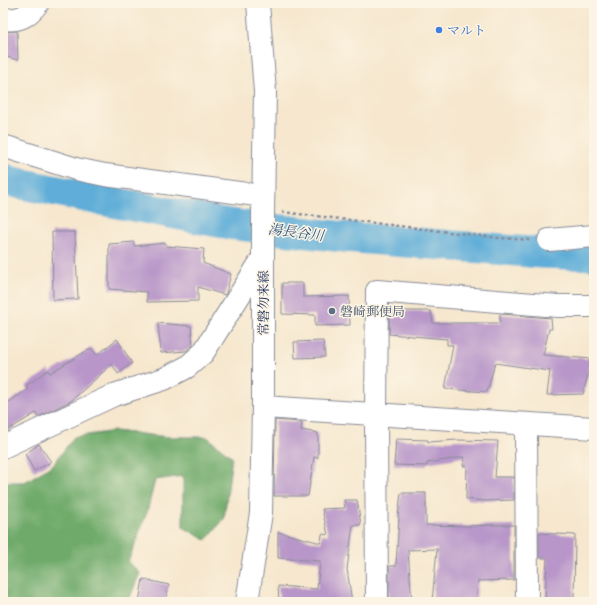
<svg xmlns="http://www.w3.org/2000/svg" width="597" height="605" font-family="'Libre Bodoni','Noto Serif JP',serif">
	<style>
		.forest { fill: #70aa6a; stroke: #466c64 }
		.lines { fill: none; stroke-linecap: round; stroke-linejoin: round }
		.river { stroke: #5eadd8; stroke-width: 31 }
		.building { fill: #b896c9 }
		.minor-casing { stroke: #888b96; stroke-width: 24 }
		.major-casing { stroke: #888b96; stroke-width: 24 }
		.path { stroke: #888b96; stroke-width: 2.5; stroke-dasharray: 3 3; stroke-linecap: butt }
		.minor { stroke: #fff; stroke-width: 22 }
		.major { stroke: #fff; stroke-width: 22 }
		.shop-dot { fill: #3f7fe0; stroke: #fcf5e5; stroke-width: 1.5 }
		.service-dot { fill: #5c6f8a; stroke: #fcf5e5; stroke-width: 1.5 }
		.labels { text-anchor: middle; stroke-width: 3; stroke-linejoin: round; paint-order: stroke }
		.shop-label { font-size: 13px; fill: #366cbe; stroke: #fcf5e5; text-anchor: start }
		.street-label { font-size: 13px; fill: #1b2f5e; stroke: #fcf5e5 }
		.service-label { font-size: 13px; fill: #4e5e75; stroke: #fcf5e5; text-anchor: start }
		.water-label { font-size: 14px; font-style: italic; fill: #2f5583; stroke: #fcf5e5 }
	</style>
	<rect width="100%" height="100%" fill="#fcf5e5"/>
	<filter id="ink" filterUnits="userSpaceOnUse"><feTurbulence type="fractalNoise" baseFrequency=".025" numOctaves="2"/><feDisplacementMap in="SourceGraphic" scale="8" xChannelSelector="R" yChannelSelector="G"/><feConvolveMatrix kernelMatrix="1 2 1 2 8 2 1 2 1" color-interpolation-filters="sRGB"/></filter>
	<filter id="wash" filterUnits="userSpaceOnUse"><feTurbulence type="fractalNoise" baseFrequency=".012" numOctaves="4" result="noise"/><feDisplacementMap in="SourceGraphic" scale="16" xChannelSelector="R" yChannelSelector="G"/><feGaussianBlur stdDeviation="0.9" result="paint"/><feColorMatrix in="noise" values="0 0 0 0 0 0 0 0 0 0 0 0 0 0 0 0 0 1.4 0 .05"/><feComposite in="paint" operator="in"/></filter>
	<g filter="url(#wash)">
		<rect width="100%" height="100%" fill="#f6e7ce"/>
		<polygon class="forest" points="115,431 168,437 207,437 232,457 224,519 206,540 183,527 183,476 155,480 147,512 128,562 140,573 128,602 3,602 3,482 25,482 53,465 74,437"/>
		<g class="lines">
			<polyline class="river" points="3,178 8,181 96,199 229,224 344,237 542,253 594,255"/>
		</g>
		<g id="blocks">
			<g class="building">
				<polygon points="17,31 18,60 3,56 3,32"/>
				<polygon points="52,232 75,232 78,299 53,300"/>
				<polygon points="134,242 134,246 166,243 166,246 204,249 203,263 231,274 226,293 225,295 198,287 198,301 147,302 147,292 109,289 109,244"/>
				<polygon points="282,283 303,283 303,297 349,296 350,325 315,326 315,315 282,314"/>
				<polygon points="389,311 431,311 433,323 500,323 500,314 551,318 552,329 549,329 543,355 592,359 583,394 547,395 550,371 495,363 487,392 445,389 453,345 447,345 447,339 389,334"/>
				<polygon points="158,323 191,326 193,345 186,351 161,353"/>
				<polygon points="117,339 132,363 118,374 112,364 71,401 38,417 36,413 3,433 3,406 28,389 26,386 48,370 50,373 91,348 97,355"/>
				<polygon points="323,341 325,357 295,358 294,342"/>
				<polygon points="275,420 302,422 301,430 318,433 318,458 314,457 308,496 274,496"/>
				<polygon points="396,439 428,440 428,442 457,440 498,441 495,477 514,477 514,500 485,501 466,499 467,466 463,466 464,457 427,463 427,466 394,465"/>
				<polygon points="39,444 51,462 34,471 25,454"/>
				<polygon points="401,493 426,493 426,525 469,526 493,525 514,525 514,580 478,581 476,602 432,602 437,549 408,550 412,602 389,602 389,566 396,566 399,518 398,517"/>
				<polygon points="344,500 357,500 361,525 353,525 347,569 352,602 279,602 278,586 317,589 320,561 278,558 278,532 321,543 322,534 328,535 322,509 345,508"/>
				<polygon points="539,533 575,535 574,602 545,601 547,558 539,558"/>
				<polygon points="143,579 169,585 165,602 139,602"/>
			</g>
		</g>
	</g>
	<g filter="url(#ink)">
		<use href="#blocks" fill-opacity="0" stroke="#888b96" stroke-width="1"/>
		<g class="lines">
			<g class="minor-casing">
				<g id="minor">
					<path d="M3,19c17,2 25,-3 35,-16"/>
					<polyline points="3,146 76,169 105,175 263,196"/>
					<polyline points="549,240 594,236"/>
					<polyline points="263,407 594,428"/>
					<polyline points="526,424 527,602"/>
					<polyline points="3,447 114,395 164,379 187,367 203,353 263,258"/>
					<polyline points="377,602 376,414 377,291 558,306 594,306"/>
				</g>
			</g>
			<g class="major-casing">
				<polyline id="major" points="247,602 261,513 263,407 263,215 265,92 258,3"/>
			</g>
			<polyline class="path" points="282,212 499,238 531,240"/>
			<use href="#minor" class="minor"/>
			<use href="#major" class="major"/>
		</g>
	</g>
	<circle class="shop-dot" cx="439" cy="30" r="4"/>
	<circle class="service-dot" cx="332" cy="311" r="4"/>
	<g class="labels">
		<g class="shop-label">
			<text x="447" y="35">マルト</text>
		</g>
		<g class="street-label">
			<text transform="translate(263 303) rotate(-90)" y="5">常磐勿来線</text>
		</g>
		<g class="service-label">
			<text x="340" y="316">磐崎郵便局</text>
		</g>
		<g class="water-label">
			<text transform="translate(296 232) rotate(7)" y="5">湯長谷川</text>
		</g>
	</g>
	<rect width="597" height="605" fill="none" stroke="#fcf5e5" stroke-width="16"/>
</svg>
